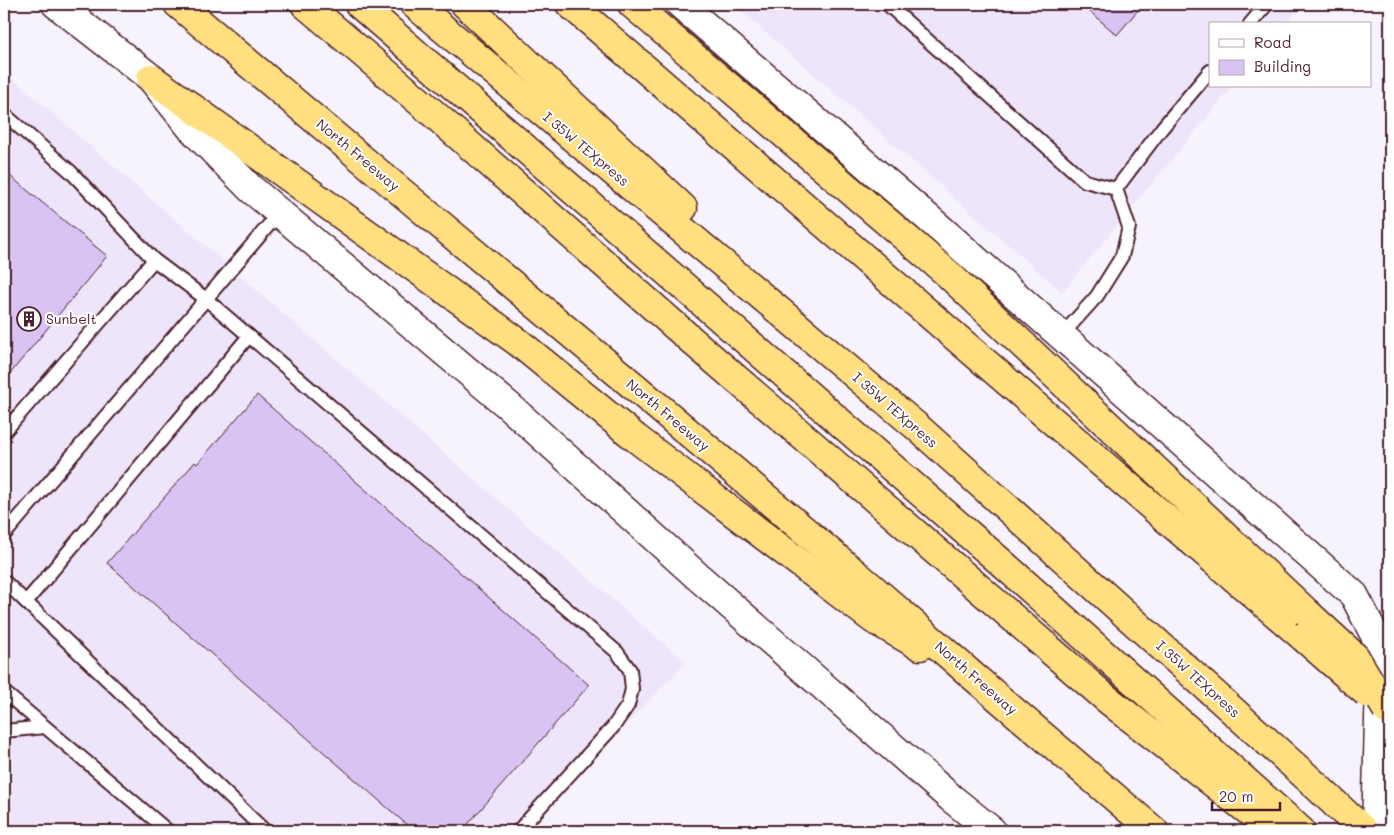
<svg xmlns="http://www.w3.org/2000/svg" width="1394" height="835" font-family="Mali,sans-serif">
	<style>
		.built { fill: #eee5fa }
		.building { fill: #d8c3f3; stroke: #4a1f2b }
		.lines { fill: none; stroke-linecap: round; stroke-linejoin: round }
		.service-casing { stroke: #4a1f2b; stroke-width: 16 }
		.secondary-casing { stroke: #4a1f2b; stroke-width: 31 }
		.motorway-casing { stroke: #4a1f2b; stroke-width: 31 }
		.service { stroke: #fff; stroke-width: 12 }
		.secondary { stroke: #fff; stroke-width: 28 }
		.motorway { stroke: #ffdf80; stroke-width: 28 }
		.motorway-bridge-casing { stroke: #4a1f2b; stroke-width: 31; stroke-linecap: butt }
		.motorway-bridge { stroke: #ffdf80; stroke-width: 28 }
		.labels { text-anchor: middle; stroke-width: 4; stroke-linejoin: round; paint-order: stroke }
		.street-label { font-size: 14px; fill: #4a1f2b; stroke: #fff }
		.poi-label { font-size: 14px; fill: #4a1f2b; stroke: #fff; text-anchor: start }
	</style>
	<rect width="100%" height="100%" fill="#f7f3fd"/>
	<filter id="ink" filterUnits="userSpaceOnUse"><feTurbulence type="fractalNoise" baseFrequency=".02" numOctaves="2"/><feDisplacementMap in="SourceGraphic" scale="10" xChannelSelector="R" yChannelSelector="G"/><feConvolveMatrix kernelMatrix="1 2 1 2 8 2 1 2 1" color-interpolation-filters="sRGB"/></filter>
	<g filter="url(#ink)">
		<g class="built">
			<polygon points="733,4 1302,4 1285,24 1210,24 1210,86 1233,86 1062,292"/>
			<polygon points="4,71 686,663 520,831 4,831"/>
		</g>
		<g class="building">
			<polygon points="1081,4 1143,4 1117,35"/>
			<polygon points="4,171 107,256 4,381"/>
			<polygon points="257,395 589,685 462,831 414,831 107,563 195,462 197,464"/>
		</g>
		<g class="lines">
			<g class="service-casing">
				<g id="service">
					<polyline points="887,4 1085,181 1116,189 1162,128 1210,71"/>
					<polyline points="1250,24 1267,4"/>
					<polyline points="4,114 71,172 154,260 206,299 279,213"/>
					<polyline points="1061,336 1097,296 1122,256 1129,227 1116,189"/>
					<polyline points="4,432 154,260"/>
					<polyline points="4,535 206,299 617,652 630,670 632,689 628,705 613,727 518,831"/>
					<polyline points="4,581 265,831"/>
					<polyline points="26,602 249,336"/>
					<polyline points="4,692 168,831"/>
					<polyline points="4,731 45,727"/>
				</g>
			</g>
			<g class="secondary-casing">
				<g id="secondary">
					<polyline points="56,4 151,78 192,129 250,188 510,407 696,575 951,798 992,831"/>
					<polyline points="680,4 942,230 1354,595 1381,647 1376,831"/>
				</g>
			</g>
			<g class="motorway-casing">
				<g id="motorway">
					<polyline points="178,4 387,180 630,383 870,586 974,677 1154,831"/>
					<polyline points="305,4 426,107 689,338 1107,699 1274,831"/>
					<polyline points="359,4 1003,564 1301,831"/>
					<polyline points="414,4 916,426 1310,780 1364,831"/>
					<polyline points="465,4 683,208"/>
					<polyline points="570,4 1303,637"/>
					<polyline points="632,4 947,273 1306,612"/>
					<polyline points="151,78 518,342 637,439 873,619 920,646"/>
				</g>
			</g>
			<use href="#service" class="service"/>
			<use href="#secondary" class="secondary"/>
			<use href="#motorway" class="motorway"/>
			<g class="motorway-bridge-casing">
				<g id="motorway-bridge">
					<polyline points="1306,612 1355,657 1387,710"/>
					<polyline points="1303,637 1367,693"/>
				</g>
			</g>
			<use href="#motorway-bridge" class="motorway-bridge"/>
		</g>
	</g>
	<defs>
		<g id="building-ring" transform="scale(1.25)"><circle r="9.5" fill="#fff" stroke="#4a1f2b" stroke-width="1.5"/><path d="M-4-6H4V6H1V3H-1V6H-4ZM-2.5-4.3h1.7v1.8h-1.7ZM.8-4.3h1.7v1.8H.8ZM-2.5-1h1.7V.8h-1.7ZM.8-1h1.7V.8H.8Z" fill="#4a1f2b"/></g>
	</defs>
	<g fill-rule="evenodd">
		<use href="#building-ring" x="29" y="319"/>
	</g>
	<g class="labels">
		<g class="street-label">
			<text transform="translate(586 149) rotate(40)" y="5">I 35W TEXpress</text>
			<text transform="translate(358 155) rotate(40)" y="5">North Freeway</text>
			<text transform="translate(895 410) rotate(41)" y="5">I 35W TEXpress</text>
			<text transform="translate(668 415) rotate(40)" y="5">North Freeway</text>
			<text transform="translate(976 678) rotate(41)" y="5">North Freeway</text>
			<text transform="translate(1198 679) rotate(42)" y="5">I 35W TEXpress</text>
		</g>
		<g class="poi-label">
			<text x="46" y="324">Sunbelt</text>
		</g>
	</g>
	<rect width="1394" height="835" fill="none" stroke="#fff" stroke-width="20"/>
	<rect x="10" y="10" width="1374" height="815" fill="none" stroke="#4a1f2b" stroke-width="2" filter="url(#ink)"/>
	<rect x="1209" y="22" width="162" height="65" fill="#ffffff" stroke="#b7a5aa"/>
	<rect x="1219" y="39" width="25" height="8" fill="#ffffff" stroke="#b7a5aa"/>
	<text x="1254" y="48" font-size="15" fill="#4a1f2b">Road</text>
	<rect x="1219" y="60" width="25" height="15" fill="#d8c3f3" stroke="#b7a5aa"/>
	<text x="1254" y="72" font-size="15" fill="#4a1f2b">Building</text>
	<path d="M1212 802v8h68v-8" fill="none" stroke="#4a1f2b" stroke-width="2.5"/>
	<text x="1219" y="802" font-size="15" fill="#4a1f2b" stroke="#ffffff" stroke-width="4" paint-order="stroke">20 m</text>
</svg>
